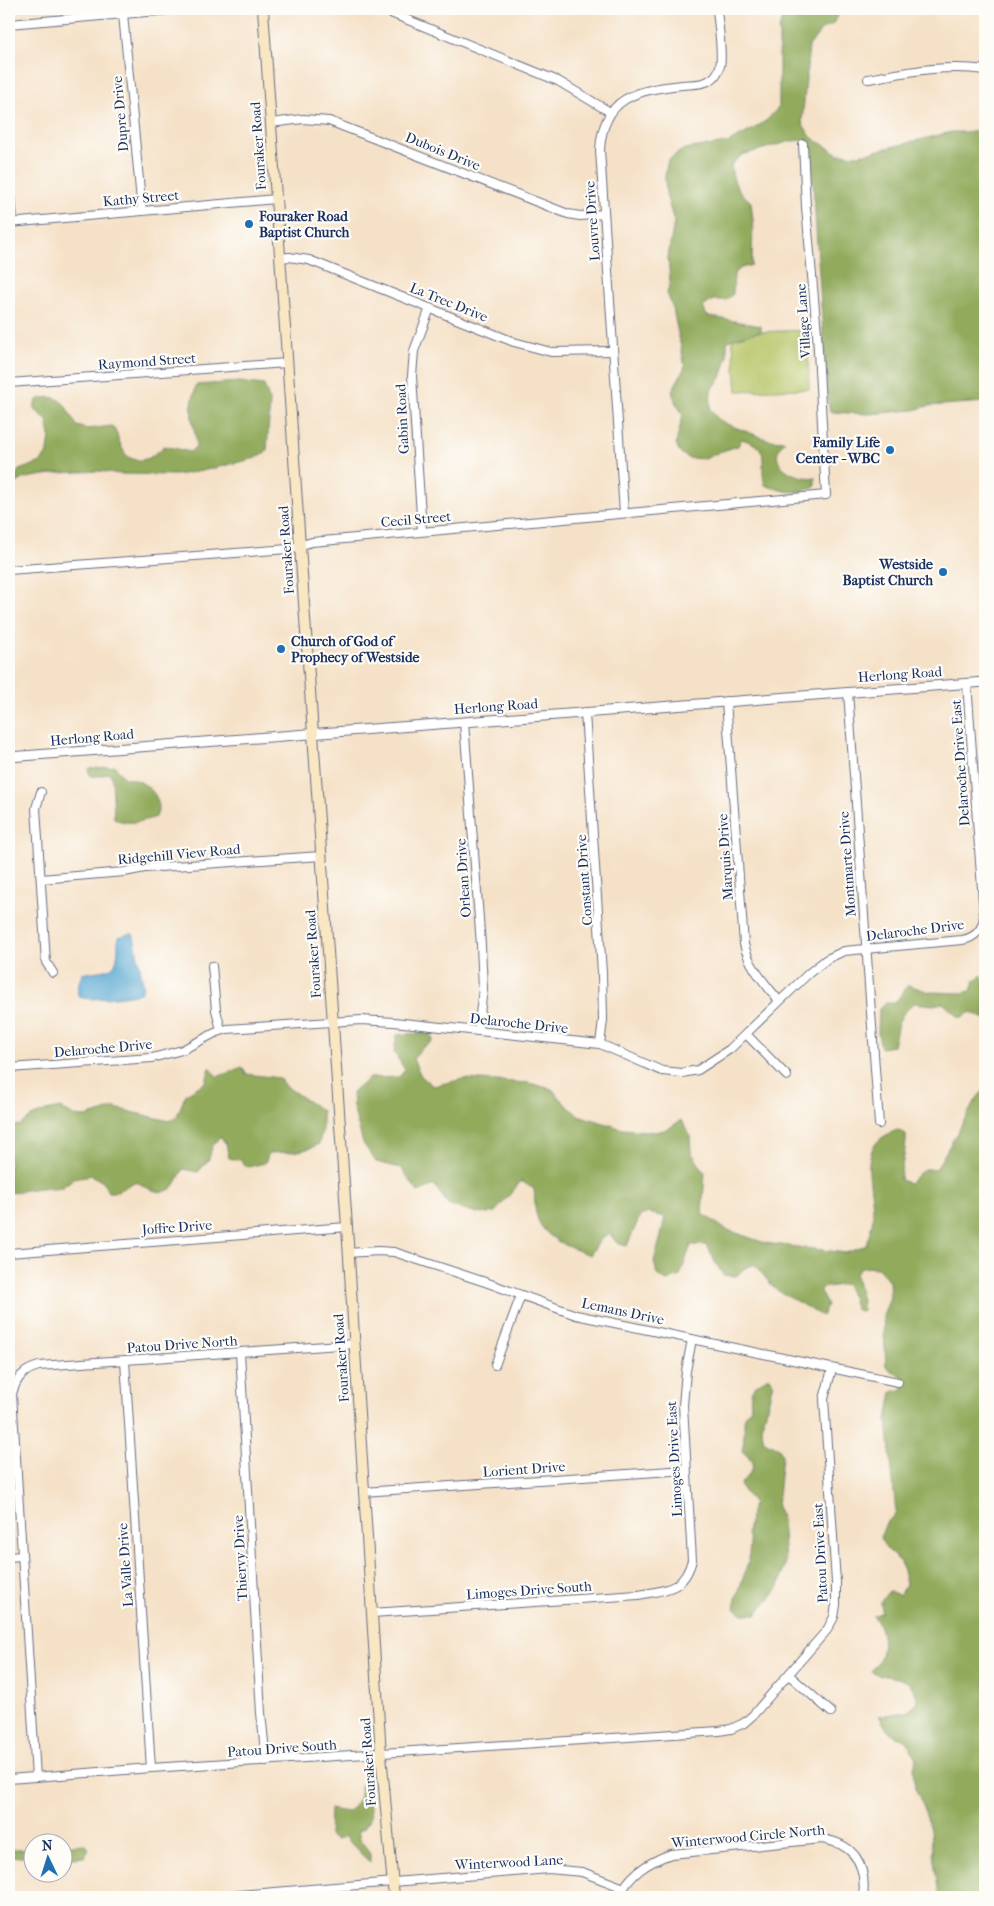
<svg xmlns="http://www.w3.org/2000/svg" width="994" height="1906" font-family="'IM FELL French Canon',serif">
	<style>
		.green { fill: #b7c567; stroke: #697a62 }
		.forest { fill: #91aa5c; stroke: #566c5d }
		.water { fill: #56a7d1; stroke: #386b98 }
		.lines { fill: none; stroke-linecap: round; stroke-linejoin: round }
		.minor-casing { stroke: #676d83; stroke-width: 10 }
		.tertiary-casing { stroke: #676d83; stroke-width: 11 }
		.secondary-casing { stroke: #676d83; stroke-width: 12 }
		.minor { stroke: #fff; stroke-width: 8 }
		.tertiary { stroke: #fff; stroke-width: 9 }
		.secondary { stroke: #f9e7c3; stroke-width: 10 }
		.poi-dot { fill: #1f6fb2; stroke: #fdfcf7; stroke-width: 2 }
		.labels { text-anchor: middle; stroke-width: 4.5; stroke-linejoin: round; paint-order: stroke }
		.street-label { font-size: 14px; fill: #1b2f5e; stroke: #fdfcf7 }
		.poi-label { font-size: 14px; font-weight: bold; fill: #1b2f5e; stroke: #fdfcf7; text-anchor: start }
	</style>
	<rect width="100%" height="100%" fill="#fdfcf7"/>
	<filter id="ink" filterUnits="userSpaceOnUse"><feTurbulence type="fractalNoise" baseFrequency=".02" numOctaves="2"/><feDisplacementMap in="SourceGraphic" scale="10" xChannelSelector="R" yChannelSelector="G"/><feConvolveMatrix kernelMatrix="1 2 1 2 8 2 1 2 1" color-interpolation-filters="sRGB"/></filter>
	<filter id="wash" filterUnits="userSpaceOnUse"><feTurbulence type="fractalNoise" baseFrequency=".0096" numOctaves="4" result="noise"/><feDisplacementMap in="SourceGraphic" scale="20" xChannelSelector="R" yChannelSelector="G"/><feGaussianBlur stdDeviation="1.12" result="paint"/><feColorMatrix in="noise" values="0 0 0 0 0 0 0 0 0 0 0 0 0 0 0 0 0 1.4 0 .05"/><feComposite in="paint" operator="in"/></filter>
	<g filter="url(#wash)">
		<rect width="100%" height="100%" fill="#f5e1c7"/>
		<polygon class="green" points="808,330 809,389 737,391 732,333"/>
		<g class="forest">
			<path d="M784,9h60l-3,2 -9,14 -10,4 -13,17 -7,77 9,14 27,17 21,1 92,-23h34v270l-57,4 -14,4 -46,4 -38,-2 -3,-16 -14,-214 -5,-35 -5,-7 -12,1 -49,14 -11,10c2,19 6,25 20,37l2,18 -1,45 -11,3 -7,6 -1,20 -7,6h-13l-10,7 4,9 54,10v5l-26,7 -8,4v16l-6,20 -10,12 -1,19 8,10 11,6 40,15 16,1c-2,2 -6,7 -7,10 -5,18 23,29 37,26v10c-18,8 -31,5 -50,-2 -7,-25 9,-37 -24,-46l-3,7 -19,6 -14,7 -17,-1 -9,-6 -3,-9 7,-29 -7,-10 -4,-13 13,-24 -12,-58 -6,-16 3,-11 -2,-25 6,-35 -8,-28 -1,-19 3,-15 16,-11 43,-6 25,-13 15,-10 12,-13v-77z"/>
			<polygon points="873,9 979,9 881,12"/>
			<path d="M239,382l25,3 6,17 -3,49 -11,7 -54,13 -26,4 -57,-1 -19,-3 -41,2 -34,5 -12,7 -4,-1v-6h6l4,-8 22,-8 7,-11 2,-15 -3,-16 -14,-12 4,-8c26,-10 29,9 40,26l11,3 24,-3c10,12 7,35 29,34 4,-1 8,-1 11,-4 5,-3 8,-7 13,-10l25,6 6,-6c1,-10 -3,-18 -4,-28 -2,-12 2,-22 4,-33z"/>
			<path d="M115,766l9,12c19,0 42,18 32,39 -13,4 -30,9 -42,1l-2,-42 -4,-3 -8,3h-10l-2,-7z"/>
			<polygon points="982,975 985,985 985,1019 971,1012 960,1018 943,1003 933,1005 914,1003 903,1014 898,1023 893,1046 881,1048 878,1033 879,1009 885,1003 895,1003 908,985 930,992 962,993 971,991 974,981"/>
			<path d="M421,1033l10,1 2,7 -11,7 -9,11 8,17 12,10 31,-7 65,4 23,6 15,17 11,9 45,14 33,3 12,-3 13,-9 9,15 1,17 14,21 -3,40 23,16 40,14 81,10 20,-8c3,-10 7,-21 7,-31 0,-35 -19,-70 25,-84l8,4c1,16 -5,30 -6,46l9,3 15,-14h12l41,-71 8,-9v808h-46l-9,-67 -6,-22 -9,-20 -2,-17 4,-13 -11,-17 -18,-10 -9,-15 27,-4 12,-10c-6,-30 -23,-21 -47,-30 2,-4 7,-9 9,-14 5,-13 3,-32 -7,-42l9,-4 -1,-11 8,-10 10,4 7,-11 -5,-22 -14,-12 -7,-12 5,-13 11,-12 -9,-94 5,-27 11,-3 1,-12 -11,-5 -7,-6 -3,-50 7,-19 -1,-16 -10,-13 -18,-1 -6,7 7,26v12l-7,-3 -3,-13 -7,-12 -23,4 -2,4 7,13 -5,11 -47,-27 -21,-25 -9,4 -9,8 -13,-1 -8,-13 -8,-17h-16l-11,31 -13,5 -10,-6 -3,-14 6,-21 5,-23 -17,-4 -8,3 -13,30 -10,-3 -8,-10 -8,6 -11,16c-22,-8 -49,-17 -54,-42 -2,-8 -1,-17 -2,-24l-13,-8 -26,31 -14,2 -32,-9 -15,-20 -16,7 -17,-24 -25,-6 -13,-19 -10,-36 -1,-14 17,-15 30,-1 6,-7 -11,-18 3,-17z"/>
			<path d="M210,1067l7,10 25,-10 4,7 33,4 5,7 38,26v20l-3,13c-16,9 -32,8 -50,9l-4,10 -17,4 -8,-7 -11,-2 -3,-14 -6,-8 -8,11 -3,12 -11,13 -15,-3c-3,5 -6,14 -10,18 -11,10 -26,2 -37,-6l-20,11h-8l-5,-10 -12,-7 -17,3 -13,10h-22l-30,5v-66l12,-2 10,-8 15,-6 14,-3 14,8 12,1 29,-9 54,13 8,-5 9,-22 20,-12z"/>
			<path d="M769,1377l4,5 -7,30 -5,15 3,14 15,7 3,7 -5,52 5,12 3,44 -6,24 -23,27h-13l-8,-6 1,-9 12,-36 2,-18 -3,-12 6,-30c-4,-7 -10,-11 -13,-18l12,-15 1,-9 -11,-10c1,-5 2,-11 2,-16 1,-13 -3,-17 7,-27 -2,-19 1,-22 18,-31z"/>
			<path d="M364,1783l3,1 4,33 -8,12 -5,2 3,10 9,12v10l-25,-26 -8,3 -8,-4 1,-27 17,3c10,-7 15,-14 13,-26z"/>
			<polygon points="86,1844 89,1850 84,1857 72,1858 63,1862 63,1848 72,1845"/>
			<polygon points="9,1847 15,1850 32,1849 32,1858 9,1856 9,1868"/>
		</g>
		<path class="water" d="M128,934h5l1,2 9,47 -1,9 -5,2c-10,1 -52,9 -58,2 -4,-3 1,-17 3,-22 30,-7 36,2 36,-35l1,-2z"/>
	</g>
	<g filter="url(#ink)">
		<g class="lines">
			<g class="minor-casing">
				<g id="minor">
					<polyline points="381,9 558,81 610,112"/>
					<polyline points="123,14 142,211"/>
					<polyline points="9,24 181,9"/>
					<path d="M868,79c40,-7 77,-15 117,-9"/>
					<polyline points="271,123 303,119 329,121 568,214 580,216 604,214"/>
					<polyline points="9,168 13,222"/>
					<polyline points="9,223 276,199"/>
					<polyline points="280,258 289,257 309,260 514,342 551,352 613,351"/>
					<polyline points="9,383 287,363"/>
					<path d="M624,513l-24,-363c3,-53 36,-60 82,-65 8,-1 20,0 26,-4 6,-2 11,-9 12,-15 3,-13 -2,-43 -3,-57"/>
					<polyline points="422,531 412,376 414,351 430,308"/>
					<polyline points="9,570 288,549 312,542 826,495 817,333 806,207 803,144"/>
					<polyline points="848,692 879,1124"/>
					<path d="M726,701l18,243c5,23 21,39 35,57"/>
					<polyline points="585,713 602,973 603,1020 600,1044"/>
					<polyline points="464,722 481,945 483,989 478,1031"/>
					<polyline points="41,792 36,808 46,962 53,973"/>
					<polyline points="41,879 124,872 145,868 321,856"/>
					<polyline points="212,966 216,1010 221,1030"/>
					<polyline points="746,1034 787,1076"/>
					<path d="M9,1068l143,-10 30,-8 33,-17 12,-4 134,-9 33,2 206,22 62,27 20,2 16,-3 32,-21 79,-76 18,-14 17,-8 118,-11c13,-2 21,-11 22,-24l-17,-233"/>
					<polyline points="9,1253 347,1227"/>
					<polyline points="348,1253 378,1251 394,1252 488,1283 576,1315 898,1382"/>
					<polyline points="240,1353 261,1713 266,1761"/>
					<polyline points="125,1361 151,1768"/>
					<polyline points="495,1365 521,1295"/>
					<polyline points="363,1492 686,1470"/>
					<polyline points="9,1557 21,1556"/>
					<path d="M372,1613l266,-18c27,-5 46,-4 54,-35l-9,-155 3,-34 6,-32"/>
					<polyline points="789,1675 831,1712"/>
					<path d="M36,1777l-24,-383c4,-15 11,-24 27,-28l315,-22"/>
					<polyline points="9,1779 151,1768 719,1731 731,1729 744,1723 753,1715 827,1630 834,1617 836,1605 836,1582 824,1399 832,1369"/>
					<polyline points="216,1897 549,1869 582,1872 624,1888"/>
					<path d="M619,1897c10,-23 29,-35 52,-43l151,-15c33,5 45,26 41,58"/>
				</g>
			</g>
			<g class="tertiary-casing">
				<polyline id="tertiary" points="9,757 985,682"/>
			</g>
			<g class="secondary-casing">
				<polyline id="secondary" points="263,9 347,1227 381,1754 394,1897"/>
			</g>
			<use href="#minor" class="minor"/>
			<use href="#tertiary" class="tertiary"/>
			<use href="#secondary" class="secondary"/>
		</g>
	</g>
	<g class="poi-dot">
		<circle cx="249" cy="224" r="5"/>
		<circle cx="890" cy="450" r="5"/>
		<circle cx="943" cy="572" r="5"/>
		<circle cx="281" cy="649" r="5"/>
	</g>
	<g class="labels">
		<g class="street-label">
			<text transform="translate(120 114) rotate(-95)" y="5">Dupre Drive</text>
			<text transform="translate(258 146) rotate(-94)" y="5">Fouraker Road</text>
			<text transform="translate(443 151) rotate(22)" y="5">Dubois Drive</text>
			<text transform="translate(141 198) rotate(-5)" y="5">Kathy Street</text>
			<text transform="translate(592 221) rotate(-94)" y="5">Louvre Drive</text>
			<text transform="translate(449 302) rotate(22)" y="5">La Trec Drive</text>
			<text transform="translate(803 321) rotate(-94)" y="5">Village Lane</text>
			<text transform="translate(147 361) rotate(-4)" y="5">Raymond Street</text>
			<text transform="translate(402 419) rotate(-93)" y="5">Gabin Road</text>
			<text transform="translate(416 519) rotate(-5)" y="5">Cecil Street</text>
			<text transform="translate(286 550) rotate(-94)" y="5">Fouraker Road</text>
			<text transform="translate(900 674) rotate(-4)" y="5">Herlong Road</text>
			<text transform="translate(496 706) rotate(-4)" y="5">Herlong Road</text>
			<text transform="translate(92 737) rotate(-5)" y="5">Herlong Road</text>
			<text transform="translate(960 763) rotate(-94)" y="5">Delaroche Drive East</text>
			<text transform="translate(179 854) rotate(-5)" y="5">Ridgehill View Road</text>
			<text transform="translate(725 857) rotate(-94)" y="5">Marquis Drive</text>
			<text transform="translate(847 864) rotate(-94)" y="5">Montmarte Drive</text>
			<text transform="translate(463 878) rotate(-94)" y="5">Orlean Drive</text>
			<text transform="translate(584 880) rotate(-94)" y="5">Constant Drive</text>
			<text transform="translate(915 930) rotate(-7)" y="5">Delaroche Drive</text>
			<text transform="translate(313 954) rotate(-94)" y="5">Fouraker Road</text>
			<text transform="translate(519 1023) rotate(6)" y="5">Delaroche Drive</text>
			<text transform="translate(103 1048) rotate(-5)" y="5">Delaroche Drive</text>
			<text transform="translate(177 1227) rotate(-4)" y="5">Joffre Drive</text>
			<text transform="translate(623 1311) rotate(12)" y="5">Lemans Drive</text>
			<text transform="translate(182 1344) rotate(-4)" y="5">Patou Drive North</text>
			<text transform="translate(341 1358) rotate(-94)" y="5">Fouraker Road</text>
			<text transform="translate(674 1459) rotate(-93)" y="5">Limoges Drive East</text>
			<text transform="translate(524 1469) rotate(-4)" y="5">Lorient Drive</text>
			<text transform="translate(820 1553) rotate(-93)" y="5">Patou Drive East</text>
			<text transform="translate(240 1558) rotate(-93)" y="5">Thiervy Drive</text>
			<text transform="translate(125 1565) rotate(-94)" y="5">La Valle Drive</text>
			<text transform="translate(529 1590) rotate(-4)" y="5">Limoges Drive South</text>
			<text transform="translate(282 1748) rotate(-4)" y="5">Patou Drive South</text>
			<text transform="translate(368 1762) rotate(-94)" y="5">Fouraker Road</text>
			<text transform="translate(748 1836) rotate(-5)" y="5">Winterwood Circle North</text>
			<text transform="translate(509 1862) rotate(-3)" y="5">Winterwood Lane</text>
		</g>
		<g class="poi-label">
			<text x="259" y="221">Fouraker Road<tspan x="259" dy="16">Baptist Church</tspan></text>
			<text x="880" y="447" text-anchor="end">Family Life<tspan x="880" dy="16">Center - WBC</tspan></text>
			<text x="933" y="569" text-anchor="end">Westside<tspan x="933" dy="16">Baptist Church</tspan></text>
			<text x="291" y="646">Church of God of<tspan x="291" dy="16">Prophecy of Westside</tspan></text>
		</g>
	</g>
	<rect width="994" height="1906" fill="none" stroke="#fdfcf7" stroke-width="30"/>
	<g transform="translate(48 1858) rotate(356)"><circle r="24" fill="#fdfcf7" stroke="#a3aaba"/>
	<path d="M0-4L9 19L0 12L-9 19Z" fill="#1f6fb2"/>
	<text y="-8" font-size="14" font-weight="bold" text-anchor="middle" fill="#1b2f5e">N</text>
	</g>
</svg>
